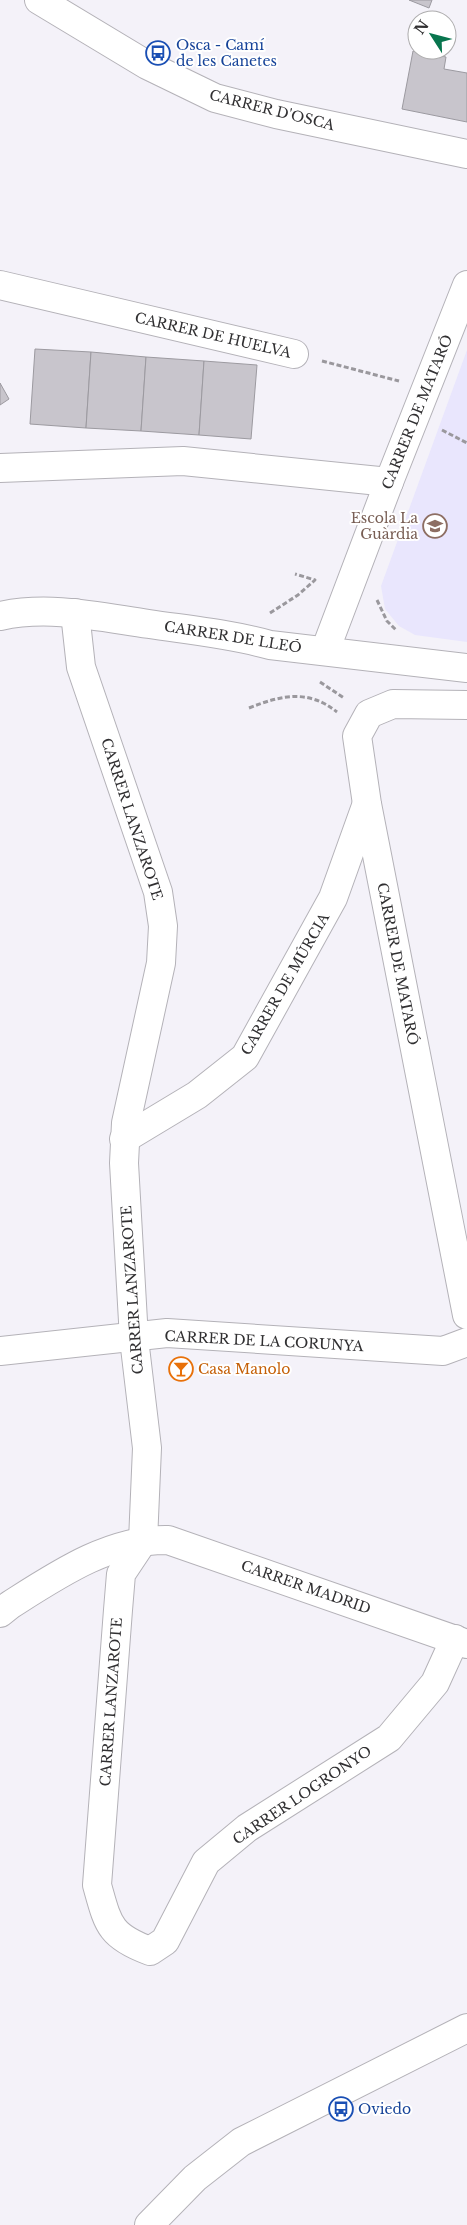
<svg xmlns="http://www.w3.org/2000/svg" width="467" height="2225" font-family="'Libre Baskerville',serif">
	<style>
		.education { fill: #e9e6fd }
		.building { fill: #c8c5cc; stroke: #9c9aa0 }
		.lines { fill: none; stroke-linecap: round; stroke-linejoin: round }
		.street-casing { stroke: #b4b2b8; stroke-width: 30 }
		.path { stroke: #9a989d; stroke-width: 3; stroke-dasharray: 5 2.5; stroke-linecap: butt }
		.street { stroke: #fff; stroke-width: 28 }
		.labels { text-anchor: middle; stroke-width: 4; stroke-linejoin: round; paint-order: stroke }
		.transit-label { font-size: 14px; fill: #164399; stroke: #fff; text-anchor: start }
		.street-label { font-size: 14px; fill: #313032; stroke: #fff }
		.education-label { font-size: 14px; fill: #785e54; stroke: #fff; text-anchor: end }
		.food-label { font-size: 14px; fill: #c56008; stroke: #fff; text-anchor: start }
	</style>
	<rect width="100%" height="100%" fill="#f4f2f9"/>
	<polygon class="education" points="467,350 467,642 415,635 399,626 385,609 381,586"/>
	<g class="building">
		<polygon points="409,0 432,0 429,8"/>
		<polygon points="413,51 446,57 444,69 467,73 467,122 402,109"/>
		<polygon points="35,349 91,352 86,428 30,424"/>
		<polygon points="91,352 146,357 141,431 86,428"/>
		<polygon points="146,357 204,361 199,435 141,431"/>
		<polygon points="204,361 257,365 251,439 199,435"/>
		<polygon points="0,383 9,399 0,405"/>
	</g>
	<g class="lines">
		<g class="street-casing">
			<g id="street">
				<polyline points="39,0 147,65 215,98 276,114 467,154"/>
				<polyline points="0,285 294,354"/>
				<polyline points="0,468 183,461 389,482"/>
				<path d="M75,613l6,54 77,225 5,34 -2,37 -35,160 -2,40 10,176 13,109 -4,93 -22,33 -3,36 -21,275c11,39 12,51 53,66l15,-10 41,-79 41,-34 142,-90 46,-55 20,-44"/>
				<path d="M0,616c49,-11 100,1 149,8 40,6 81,10 121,21l197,23"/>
				<polyline points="325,651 389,482 467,285"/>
				<polyline points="467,705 393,704 369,714 357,736 367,804 467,1315"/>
				<polyline points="124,1139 197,1095 245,1057 333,898 366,806"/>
				<polyline points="0,1351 167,1333 443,1351 467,1342"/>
				<path d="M0,1613l10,-8c47,-30 100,-66 158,-65l299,104"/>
				<polyline points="149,2225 195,2178 241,2142 467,2028"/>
			</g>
		</g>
		<g class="path">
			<polyline points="322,361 399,381"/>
			<polyline points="442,430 467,443"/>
			<polyline points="377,600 387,621 396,630"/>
			<polyline points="270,613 298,595 315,580 295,574"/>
			<polyline points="320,682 344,698"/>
			<path d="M249,708c33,-13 59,-19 88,4"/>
		</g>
		<use href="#street" class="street"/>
	</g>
	<defs>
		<g id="bus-ring" transform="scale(1.25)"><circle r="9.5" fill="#fff" stroke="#1a4fb4" stroke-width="1.5"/><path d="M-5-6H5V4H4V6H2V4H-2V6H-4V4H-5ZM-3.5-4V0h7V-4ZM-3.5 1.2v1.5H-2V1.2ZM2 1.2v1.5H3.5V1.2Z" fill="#1a4fb4"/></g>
		<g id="school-ring" transform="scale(1.25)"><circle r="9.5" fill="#fff" stroke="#8d6e63" stroke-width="1.5"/><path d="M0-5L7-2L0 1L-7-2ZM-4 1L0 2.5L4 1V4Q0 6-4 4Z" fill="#8d6e63"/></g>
		<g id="bar-ring" transform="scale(1.25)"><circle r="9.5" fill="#fff" stroke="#e8710a" stroke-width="1.5"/><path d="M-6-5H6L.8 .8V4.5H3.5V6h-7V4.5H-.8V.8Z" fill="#e8710a"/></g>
	</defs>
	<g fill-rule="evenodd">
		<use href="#bus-ring" x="158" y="53"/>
		<use href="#school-ring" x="435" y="526"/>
		<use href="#bar-ring" x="181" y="1369"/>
		<use href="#bus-ring" x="341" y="2109"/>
	</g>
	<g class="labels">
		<g class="transit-label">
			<text x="176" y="50">Osca - Camí<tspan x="176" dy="16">de les Canetes</tspan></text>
			<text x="358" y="2114">Oviedo</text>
		</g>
		<g class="street-label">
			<text transform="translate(272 110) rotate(14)" y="5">CARRER D'OSCA</text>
			<text transform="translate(213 335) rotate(13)" y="5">CARRER DE HUELVA</text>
			<text transform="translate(417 412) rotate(-68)" y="5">CARRER DE MATARÓ</text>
			<text transform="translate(233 637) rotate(9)" y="5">CARRER DE LLEÓ</text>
			<text transform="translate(132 819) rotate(72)" y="5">CARRER LANZAROTE</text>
			<text transform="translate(398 964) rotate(79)" y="5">CARRER DE MATARÓ</text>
			<text transform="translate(285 984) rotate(-60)" y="5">CARRER DE MÚRCIA</text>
			<text transform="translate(132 1290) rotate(-94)" y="5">CARRER LANZAROTE</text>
			<text transform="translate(264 1341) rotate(3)" y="5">CARRER DE LA CORUNYA</text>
			<text transform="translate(306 1587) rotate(19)" y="5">CARRER MADRID</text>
			<text transform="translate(111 1702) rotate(-86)" y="5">CARRER LANZAROTE</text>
			<text transform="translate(302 1795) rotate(-34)" y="5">CARRER LOGRONYO</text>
		</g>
		<g class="education-label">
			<text x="418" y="523">Escola La<tspan x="418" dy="16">Guàrdia</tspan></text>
		</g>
		<g class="food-label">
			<text x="198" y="1374">Casa Manolo</text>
		</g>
	</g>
	<g transform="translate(432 35) rotate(306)"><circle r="24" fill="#ffffff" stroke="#adacad"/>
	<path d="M0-4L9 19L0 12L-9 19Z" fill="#08754e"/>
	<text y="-8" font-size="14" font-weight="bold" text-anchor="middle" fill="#313032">N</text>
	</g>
</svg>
